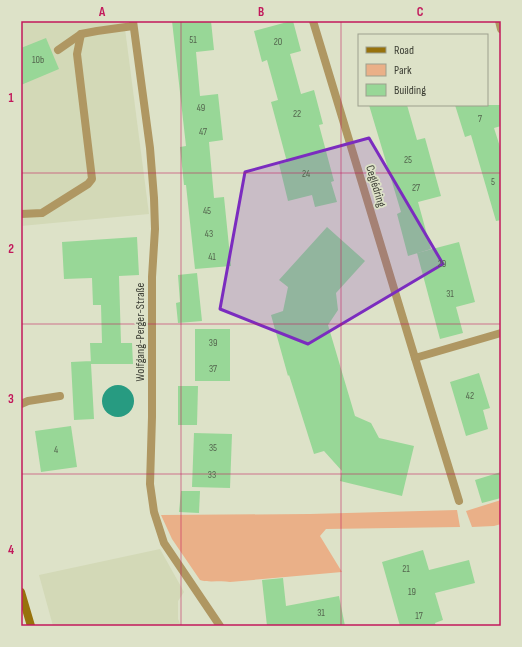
<svg xmlns="http://www.w3.org/2000/svg" width="522" height="647" font-family="'Sofia Sans Condensed',sans-serif">
	<style>
		.built { fill: #d3d9b7 }
		.green { fill: #eab088 }
		.water { fill: #279b81 }
		.building { fill: #98d797 }
		.lines { fill: none; stroke-linecap: round; stroke-linejoin: round }
		.service { stroke: #af9762; stroke-width: 8 }
		.minor { stroke: #af9762; stroke-width: 8 }
		.secondary { stroke: #97720c; stroke-width: 8 }
		.marked { fill: #7b2cbf; fill-opacity: 0.2; stroke: #7b2cbf; stroke-width: 3; stroke-linejoin: round }
		.grid { fill: none; stroke: #c2185b; stroke-width: 1; stroke-opacity: 0.55 }
		.labels { text-anchor: middle; stroke-width: 3.5; stroke-linejoin: round; paint-order: stroke }
		.number-label { font-size: 10px; fill: #53644d }
		.street-label { font-size: 12px; fill: #3c3e34; stroke: #dde2c8 }
		.neatline { fill: none; stroke: #c2185b; stroke-width: 1.5 }
		.grid-label { font-size: 13px; text-anchor: middle; font-weight: bold; fill: #c2185b }
	</style>
	<rect width="100%" height="100%" fill="#dde2c8"/>
	<g class="built">
		<polygon points="21,21 124,21 149,214 21,226"/>
		<polygon points="160,549 184,592 178,601 178,619 181,626 53,626 39,575"/>
	</g>
	<g class="green">
		<polygon points="501,500 501,524 494,526 472,527 466,511"/>
		<path d="M457,510l3,17 -134,2 -6,7 22,36 -112,10c-9,-2 -21,1 -30,-2l-28,-41 -11,-24 149,-1z"/>
	</g>
	<circle class="water" cx="118" cy="401" r="16"/>
	<g class="building">
		<polygon points="172,21 211,21 214,50 196,52 200,96 218,94 223,140 209,142 214,198 224,197 231,266 195,269 186,185 184,185 180,147 186,146"/>
		<polygon points="291,21 293,21 301,51 290,54 301,94 314,90 323,124 319,125 334,181 331,182 337,202 315,207 312,195 288,201 279,164 287,162 271,102 278,100 267,60 262,62 254,31"/>
		<polygon points="46,38 59,69 21,85 21,48"/>
		<polygon points="369,105 407,105 417,140 425,138 441,196 418,202 431,249 408,256 397,214 401,212"/>
		<polygon points="455,105 501,105 501,126 494,128 501,150 501,220 496,221 471,135 465,137"/>
		<polygon points="327,227 365,261 336,293 338,310 328,325 355,416 371,423 379,438 414,446 402,496 340,481 342,471 324,451 314,454 289,375 288,376 271,315 283,311 288,287 279,280"/>
		<polygon points="137,237 139,275 119,276 121,343 132,343 133,364 91,364 94,419 74,420 71,362 91,361 91,364 90,343 102,343 101,305 93,305 92,278 64,279 62,242"/>
		<polygon points="459,242 475,302 456,307 463,333 440,339 417,253"/>
		<polygon points="197,273 202,321 178,323 176,303 180,302 178,275"/>
		<rect x="195" y="329" width="35" height="52"/>
		<polygon points="479,373 490,408 483,410 488,429 466,436 450,382"/>
		<polygon points="178,386 198,386 197,425 178,425"/>
		<polygon points="71,426 77,467 41,472 35,431"/>
		<polygon points="194,433 232,434 230,488 192,487"/>
		<polygon points="501,472 501,498 482,503 475,480"/>
		<polygon points="181,491 200,491 199,513 179,512"/>
		<polygon points="423,550 429,570 469,560 475,583 435,593 443,620 435,623 436,626 400,626 382,562"/>
		<polygon points="283,578 286,606 339,596 345,626 267,626 262,580"/>
	</g>
	<g class="lines">
		<g class="service">
			<polyline points="58,50 81,34 97,31 133,26"/>
			<polyline points="21,214 42,213 88,184 92,179 77,54 81,34"/>
			<polyline points="21,404 28,401 60,396"/>
		</g>
		<g class="minor">
			<polyline points="133,21 150,148 154,198 155,229 152,277 152,417 150,484 154,512 164,543 220,626"/>
			<polyline points="313,21 415,358 501,333"/>
			<polyline points="499,21 501,29"/>
			<polyline points="415,358 459,501"/>
		</g>
		<polyline class="secondary" points="21,592 31,626"/>
	</g>
	<path class="marked" d="M369,138l74,126 -135,80 -88,-35 25,-137z"/>
	<path class="grid" d="M181,21v605M341,21v605M21,173h480M21,324h480M21,474h480"/>
	<g class="labels">
		<g class="number-label">
			<text x="193" y="43">51</text>
			<text x="278" y="45">20</text>
			<text x="38" y="63">10b</text>
			<text x="201" y="111">49</text>
			<text x="297" y="117">22</text>
			<text x="480" y="122">7</text>
			<text x="203" y="135">47</text>
			<text x="408" y="163">25</text>
			<text x="306" y="177">24</text>
			<text x="493" y="185">5</text>
			<text x="416" y="191">27</text>
			<text x="207" y="214">45</text>
			<text x="209" y="237">43</text>
			<text x="212" y="260">41</text>
			<text x="442" y="267">29</text>
			<text x="450" y="297">31</text>
			<text x="213" y="346">39</text>
			<text x="213" y="372">37</text>
			<text x="470" y="399">42</text>
			<text x="213" y="451">35</text>
			<text x="56" y="453">4</text>
			<text x="212" y="478">33</text>
			<text x="406" y="572">21</text>
			<text x="412" y="595">19</text>
			<text x="321" y="616">31</text>
			<text x="419" y="619">17</text>
		</g>
		<g class="street-label">
			<text transform="translate(376 186) rotate(73)" y="4">Ceglédring</text>
			<text transform="translate(140 332) rotate(-90)" y="4">Wolfgang-Perger-Straße</text>
		</g>
	</g>
	<rect width="522" height="647" fill="none" stroke="#dde2c8" stroke-width="44"/>
	<rect x="358" y="34" width="130" height="72" fill="#dde2c8" stroke="#9da08d"/>
	<rect x="366" y="47" width="20" height="6" fill="#97720c" stroke="#9da08d"/>
	<text x="394" y="54" font-size="12" fill="#3c3e34">Road</text>
	<rect x="366" y="64" width="20" height="12" fill="#eab088" stroke="#9da08d"/>
	<text x="394" y="74" font-size="12" fill="#3c3e34">Park</text>
	<rect x="366" y="84" width="20" height="12" fill="#98d797" stroke="#9da08d"/>
	<text x="394" y="94" font-size="12" fill="#3c3e34">Building</text>
	<rect x="22" y="22" width="478" height="603" class="neatline"/>
	<g class="grid-label">
		<text x="102" y="16">A</text>
		<text x="261" y="16">B</text>
		<text x="420" y="16">C</text>
		<text x="11" y="102">1</text>
		<text x="11" y="253">2</text>
		<text x="11" y="403">3</text>
		<text x="11" y="554">4</text>
	</g>
</svg>
